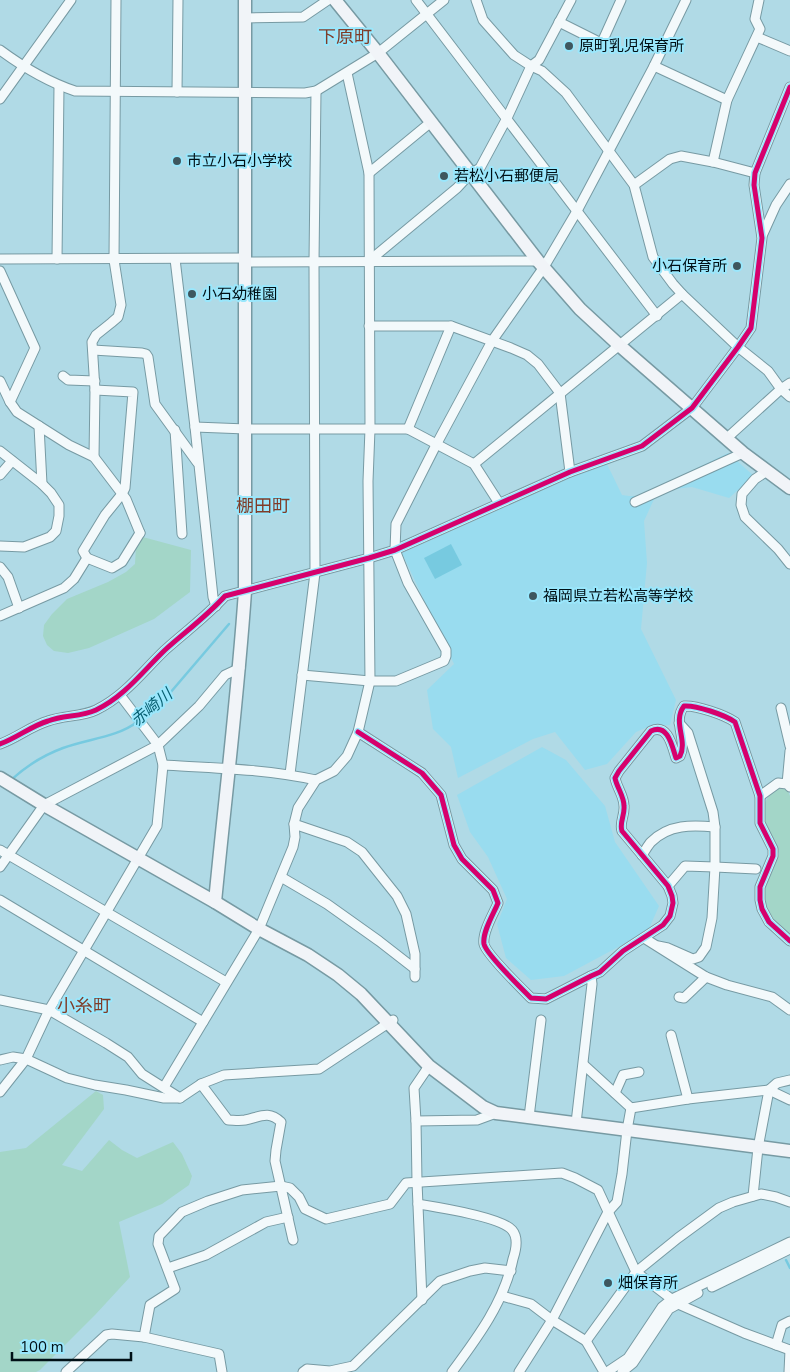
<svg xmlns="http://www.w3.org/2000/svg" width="790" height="1372" font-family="'Nunito Sans','Noto Sans JP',sans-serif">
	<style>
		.built { fill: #99dcef }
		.green { fill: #a3d6c8 }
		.water { fill: #77cae0 }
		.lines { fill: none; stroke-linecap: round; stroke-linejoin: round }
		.stream { stroke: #77cae0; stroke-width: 2.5 }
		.street-casing { stroke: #779aa3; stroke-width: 11 }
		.secondary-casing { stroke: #779aa3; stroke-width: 15 }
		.street { stroke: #f3f9fb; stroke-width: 9 }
		.secondary { stroke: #f1f4f8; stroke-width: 12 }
		.cycleway-casing { stroke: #9ae7fc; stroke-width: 8 }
		.cycleway { stroke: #d6006c; stroke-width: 5 }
		.poi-dot { fill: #3e575f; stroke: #9ae7fc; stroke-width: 2 }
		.labels { text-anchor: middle; stroke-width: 4; stroke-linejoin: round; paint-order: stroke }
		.poi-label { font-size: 15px; fill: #001016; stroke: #9ae7fc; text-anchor: start }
		.water-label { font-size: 16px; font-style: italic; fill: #075f71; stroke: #9ae7fc }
		.quarter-label { font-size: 18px; fill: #803c28; stroke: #9ae7fc }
	</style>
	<rect width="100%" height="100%" fill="#b0dae6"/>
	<g class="built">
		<polygon points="728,453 754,476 729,498 692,487 674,489 655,497 644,521 647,563 641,629 676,700 670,725 650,726 636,732 607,764 585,770 555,732 533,739 458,778 451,747 433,729 427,690 454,664 402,553 606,462 622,495 629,496 640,496"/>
		<polygon points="542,747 566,760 605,806 615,842 659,906 648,931 564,976 531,980 506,958 497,924 507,899 488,857 470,832 457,795"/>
	</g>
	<g class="green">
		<polygon points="139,536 191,550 190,592 154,619 89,648 68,653 54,651 47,645 43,636 44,625 52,614 67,599 108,582 126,572 135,564 136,546"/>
		<path d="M784,788l4,3 2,5v138l-18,-15 -6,-12 -2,-11 1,-8 14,-34c-8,-17 -25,-42 -9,-59 5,-5 8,-7 14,-7z"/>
		<polygon points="96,1091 103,1095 104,1109 62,1165 82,1171 109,1140 122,1150 137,1158 173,1142 182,1154 192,1176 189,1185 162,1204 119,1222 130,1277 95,1315 40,1370 36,1372 0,1372 0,1152 26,1148"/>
	</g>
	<polygon class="water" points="451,544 462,565 435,579 424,558"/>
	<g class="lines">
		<g class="stream">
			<polyline points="142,718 170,693 229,624"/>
			<path d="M10,781c16,-15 34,-26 53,-33 24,-9 55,-11 74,-26"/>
			<polyline points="786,1260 790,1268"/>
		</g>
		<g class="street-casing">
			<g id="street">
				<polyline points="416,0 657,316"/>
				<polyline points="476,0 483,20 514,55 531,66 542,71 566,93 634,185 653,257 673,284 682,294 738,347 768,371 781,389 790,397"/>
				<polyline points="245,18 303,17 328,0"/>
				<polyline points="559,22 599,42 603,40 621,0"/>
				<polyline points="757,37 790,51"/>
				<path d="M0,50c23,17 48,32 75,41l230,2 11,-2 62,-38 66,-53"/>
				<polyline points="654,66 727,100"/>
				<polyline points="177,92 178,0"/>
				<polyline points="0,99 71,0"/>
				<polyline points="713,162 727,100 760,29 755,19 759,0"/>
				<polyline points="369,173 431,122"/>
				<polyline points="634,185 670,159 681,156 713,162 755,173"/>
				<polyline points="762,236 776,205 790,184"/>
				<polyline points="0,259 245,258"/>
				<polyline points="57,259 59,86"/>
				<polyline points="175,259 195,427 213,597 216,606"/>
				<polyline points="369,261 457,188 470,174 480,168 507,118 531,66 539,60 571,0"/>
				<polyline points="245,262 538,261"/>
				<polyline points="0,271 35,348 10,402"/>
				<polyline points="369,326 451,326 511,348 527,355 538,364 560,393 570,472"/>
				<polyline points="93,350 142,353 146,354 148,357 155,404 197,462"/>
				<polyline points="63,376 68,380 95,381"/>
				<polyline points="0,381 10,402 17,412 69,445 94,457 126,499 140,533"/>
				<polyline points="39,426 42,484"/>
				<polyline points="195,427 246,429 408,429 474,464 499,503"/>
				<polyline points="408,429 451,326"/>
				<polyline points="175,430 182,534"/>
				<polyline points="727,438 781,389 790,383"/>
				<polyline points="0,451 42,484 51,493 59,505 59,516 56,531 50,537 24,547 0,546"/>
				<polyline points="94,457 95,390 92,342 96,335 111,323 118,317 121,305 114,260 116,0"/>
				<polyline points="474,464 682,294"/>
				<polyline points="767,471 755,479 742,494 741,505 745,517 778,549 790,564"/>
				<polyline points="0,475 12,461"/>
				<polyline points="635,502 743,453"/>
				<polyline points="87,558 83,551 105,515 122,494 125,488 133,392 95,390"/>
				<polyline points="0,567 8,577 19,608"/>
				<polyline points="0,616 64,588 74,579 87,558 112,568 122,562 140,533"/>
				<polyline points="302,675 370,681 396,681 444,661 446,656 446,650 408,583 395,550 396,524 436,445 492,341 544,267 577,211 654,66 686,0"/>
				<polyline points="781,708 790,746"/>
				<path d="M358,732l64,41 19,22 13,50 8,14 31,31 5,13c-4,10 -16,29 -14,41 2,10 38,45 47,54l15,1 45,-23 9,-4 23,-21 40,-26 7,-9 3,-13 -1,-7 -4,-10 -46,-55c-3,-8 3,-16 2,-25 0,-10 -7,-18 -9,-28l4,-7 32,-40c17,-8 21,15 25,27l4,-2c8,-16 -8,-34 4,-50 12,-1 41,9 51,16l25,74v27l13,26v7l-13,31v13l2,9 7,13 21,19"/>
				<path d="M0,744c17,-6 31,-18 48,-23 16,-6 33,-4 48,-11 29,-14 47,-39 69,-60 20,-18 42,-34 60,-54l144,-38 26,-8 175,-78 72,-26 50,-38 46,-61 13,-19 11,-90 -8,-53 1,-12 35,-86"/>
				<path d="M163,765c51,3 103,4 153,15"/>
				<polyline points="290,774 315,573 314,262 316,91"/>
				<polyline points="787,784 790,751"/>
				<polyline points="760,796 778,783 787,784 790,787"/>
				<polyline points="294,824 347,842 362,852 385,881 397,896 406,914 415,954 415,977"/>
				<polyline points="0,850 226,982"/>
				<path d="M642,855c3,-4 6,-10 9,-13 18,-18 41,-17 64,-15"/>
				<polyline points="0,867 44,805 158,745 199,706 225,675 240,668"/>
				<polyline points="281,877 327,904 379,941 415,969"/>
				<polyline points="668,886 685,866 715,867 756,869"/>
				<polyline points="0,900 203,1022"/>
				<polyline points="644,938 706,977 727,985 772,997 790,1010"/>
				<polyline points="658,946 668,948 693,959 699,957 706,947 712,918 715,867 715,827 713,812 688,733 679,723"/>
				<polyline points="679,997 684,998 706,977"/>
				<polyline points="0,1000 49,1010 106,1043 128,1057 142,1074 180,1098"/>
				<polyline points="671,1035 688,1099"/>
				<polyline points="0,1060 13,1057 26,1059 67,1078 95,1085 126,1090 164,1098 180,1098 201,1084 224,1075 319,1069 393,1020"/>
				<polyline points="584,1065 631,1108"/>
				<path d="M201,1084l27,36c5,0 11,1 17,0 15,-3 23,-10 36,2l-5,28 -1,11 18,79"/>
				<polyline points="164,1087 259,929 293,847 295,837 294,824 298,808 316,780 334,771 347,756 358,732 370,681 368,481 370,429 369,173 347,73"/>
				<polyline points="0,1092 26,1059 49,1010 157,826 163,765 158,745 120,695"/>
				<polyline points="615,1093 623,1075 639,1072"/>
				<polyline points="631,1108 688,1099 769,1090 790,1100"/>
				<polyline points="529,1117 541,1020"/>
				<polyline points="416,1121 477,1120 496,1113"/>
				<polyline points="576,1123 592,984 591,976"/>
				<polyline points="753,1196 758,1148 769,1090 777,1083 790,1080"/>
				<path d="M418,1204c19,3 83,13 94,26 7,8 4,20 1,29 -9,43 -35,78 -61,113"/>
				<polyline points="168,1268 206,1255 266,1222 288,1217"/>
				<polyline points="712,1287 790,1249"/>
				<polyline points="502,1296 531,1304 552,1320 586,1341 604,1372"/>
				<polyline points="422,1300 417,1182 416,1121 414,1088 429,1066"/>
				<polyline points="144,1337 150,1305 175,1289 158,1244 159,1236 182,1212 208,1201 242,1190 281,1186 290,1188 299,1197 305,1209 326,1219 390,1204 406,1183 562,1173 575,1178 598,1190 636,1272 678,1304 744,1333 790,1350"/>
				<polyline points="586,1341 636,1272 678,1238 719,1208 733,1202 761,1194 776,1197 790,1202"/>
				<polyline points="776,1345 782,1325 790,1321"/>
				<polyline points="66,1372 106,1335 112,1334 144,1337 219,1354 222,1372"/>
				<polyline points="303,1372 307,1369 330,1371 353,1366 440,1281 470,1271 485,1268 511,1271"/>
				<polyline points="519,1372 552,1320 608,1212 617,1202 622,1174 627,1130 631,1108"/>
				<polyline points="607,1372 628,1358 662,1307 672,1299 790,1242"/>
				<polyline points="622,1372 633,1363 669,1309 698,1293"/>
				<polyline points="789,1372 790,1350"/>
			</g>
		</g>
		<g class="secondary-casing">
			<g id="secondary">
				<polyline points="335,0 378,53 538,261 580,309 619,345 743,453 790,488"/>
				<polyline points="0,778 44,805 215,902 259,929 308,955 338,975 361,994 429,1066 483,1107 496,1113 790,1151"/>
				<path d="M215,902c10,-104 23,-207 30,-311v-591"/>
			</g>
		</g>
		<use href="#street" class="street"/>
		<use href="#secondary" class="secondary"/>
		<g class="cycleway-casing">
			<g id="cycleway">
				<path d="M358,732l64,41 19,22 13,50 8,14 31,31 5,13c-4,10 -16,29 -14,41 2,10 38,45 47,54l15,1 45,-23 9,-4 23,-21 40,-26 7,-9 3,-13 -1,-7 -4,-10 -46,-55c-3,-8 3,-16 2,-25 0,-10 -7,-18 -9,-28l4,-7 32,-40c17,-8 21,15 25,27l4,-2c8,-16 -8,-34 4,-50 12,-1 41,9 51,16l25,74v27l13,26v7l-13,31v13l2,9 7,13 21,19"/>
				<path d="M0,744c17,-6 31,-18 48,-23 16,-6 33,-4 48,-11 29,-14 47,-39 69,-60 20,-18 42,-34 60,-54l144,-38 26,-8 175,-78 72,-26 50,-38 46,-61 13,-19 11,-90 -8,-53 1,-12 35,-86"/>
			</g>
		</g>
		<use href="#cycleway" class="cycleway"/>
	</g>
	<g class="poi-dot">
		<circle cx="569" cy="46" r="5"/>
		<circle cx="177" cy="161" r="5"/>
		<circle cx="444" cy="176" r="5"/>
		<circle cx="737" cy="266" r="5"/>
		<circle cx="192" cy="294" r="5"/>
		<circle cx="533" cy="596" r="5"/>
		<circle cx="608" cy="1283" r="5"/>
	</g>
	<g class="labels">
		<g class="poi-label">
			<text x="579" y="51">原町乳児保育所</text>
			<text x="187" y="166">市立小石小学校</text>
			<text x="454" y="181">若松小石郵便局</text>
			<text x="727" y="271" text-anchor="end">小石保育所</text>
			<text x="202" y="299">小石幼稚園</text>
			<text x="543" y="601">福岡県立若松高等学校</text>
			<text x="618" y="1288">畑保育所</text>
		</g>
		<g class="water-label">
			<text transform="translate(151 707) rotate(-40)" y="6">赤崎川</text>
		</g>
		<g class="quarter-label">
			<text x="345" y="43">下原町</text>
			<text x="263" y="512">棚田町</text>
			<text x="84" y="1012">小糸町</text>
		</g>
	</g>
	<path d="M12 1352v8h119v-8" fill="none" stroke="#001016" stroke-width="2.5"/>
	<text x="20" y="1352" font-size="15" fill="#001016" stroke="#9ae7fc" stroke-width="4" paint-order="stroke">100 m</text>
</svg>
